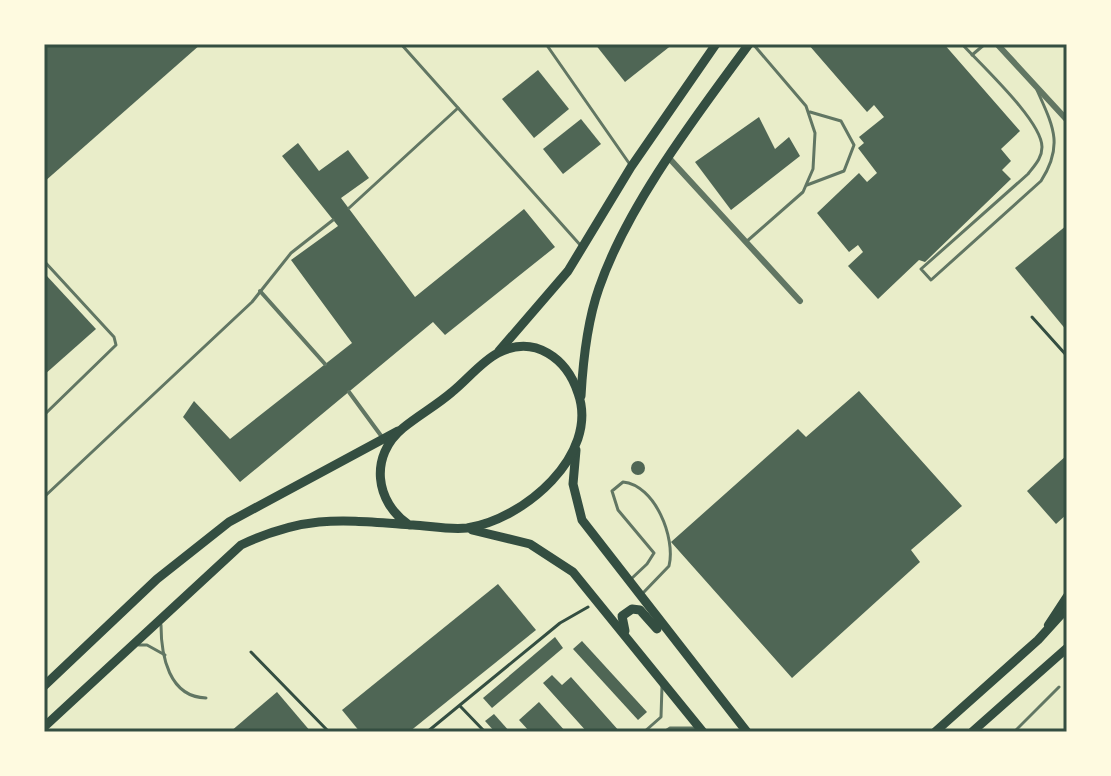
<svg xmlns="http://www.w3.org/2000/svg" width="1111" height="776" font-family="Montserrat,sans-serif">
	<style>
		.building { fill: #4f6655 }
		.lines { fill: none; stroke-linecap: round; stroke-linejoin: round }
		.path { stroke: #344e41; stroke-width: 3 }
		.service { stroke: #617663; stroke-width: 3 }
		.pedestrian { stroke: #617663; stroke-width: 4 }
		.minor { stroke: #617663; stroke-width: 6 }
		.secondary { stroke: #344e41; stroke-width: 8 }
		.primary { stroke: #344e41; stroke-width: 9 }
		.neatline { fill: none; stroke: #344e41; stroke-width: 3 }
	</style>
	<rect width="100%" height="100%" fill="#e9edc9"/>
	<g class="building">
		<polygon points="44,44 201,44 44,182"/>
		<polygon points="595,44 673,44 625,82"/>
		<polygon points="808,44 944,44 1020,131 1001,149 1011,161 1002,170 1011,179 925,262 919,260 878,299 848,266 863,252 858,245 849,252 817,213 859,173 867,182 877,173 858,148 864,143 859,137 884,117 874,105 867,112"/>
		<polygon points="538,70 569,109 534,138 502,99"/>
		<polygon points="759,117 775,149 789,137 800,156 731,210 695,162"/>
		<polygon points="581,119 601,144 563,174 543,149"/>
		<polygon points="298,143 319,171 348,150 369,178 341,198 415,297 524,209 555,247 445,335 433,322 240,482 183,417 194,401 230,439 352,343 291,260 338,226 282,156"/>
		<polygon points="1067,225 1067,331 1015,268"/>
		<polygon points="46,275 96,329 44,375 44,277"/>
		<polygon points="859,391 962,506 911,550 920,562 792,678 671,542 798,429 806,437"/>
		<polygon points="1067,455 1067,514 1056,524 1027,491"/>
		<circle cx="638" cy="468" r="7"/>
		<polygon points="498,584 536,630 409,732 360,732 342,710"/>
		<polygon points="555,637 563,648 492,708 483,698"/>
		<polygon points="582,641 647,712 638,720 573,649"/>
		<polygon points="552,675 562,685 571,677 620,732 587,732 543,683"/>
		<polygon points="277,692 311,732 230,732"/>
		<polygon points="539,702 566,732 530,732 519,720"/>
		<polygon points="494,714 510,732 495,732 485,721"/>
	</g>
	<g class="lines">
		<g class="path">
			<polyline points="1032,317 1067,356"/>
			<polyline points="251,652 329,732"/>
			<polyline points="460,706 485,732"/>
			<polyline points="427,732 560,623 588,607"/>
		</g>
		<g class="service">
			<polyline points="401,44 582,247"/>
			<polyline points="546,44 631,166"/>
			<path d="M962,44c19,21 80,77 80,103 0,11 -7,18 -14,27l-107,95 10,11 110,-99c23,-36 12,-55 -4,-91"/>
			<polyline points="972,55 985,44"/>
			<polyline points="807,185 844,171 854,145 841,121 810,112"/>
			<polyline points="349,208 458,108"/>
			<polyline points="746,242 803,192 813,169 815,133 806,106 753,44"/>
			<polyline points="44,261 114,337 116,345 44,415"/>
			<polyline points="44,497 252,302 291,253 333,220"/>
			<path d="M630,580l17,-16 7,-11 -36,-43 -6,-19 11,-9c32,3 53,56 46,84l-26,27"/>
			<path d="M161,625c0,31 8,72 45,73"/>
			<polyline points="139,645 147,645 165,655"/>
			<polyline points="644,732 661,717 662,686"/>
			<polyline points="664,732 670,728 695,728"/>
			<polyline points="1014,732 1059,687"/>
		</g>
		<g class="pedestrian">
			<polyline points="260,291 325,364"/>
			<polyline points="349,392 382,437"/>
		</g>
		<g class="minor">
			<polyline points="997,44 1067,120"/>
			<polyline points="669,158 800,301"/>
		</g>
		<polyline class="secondary" points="1048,625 1067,596"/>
		<g class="primary">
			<polyline points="499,351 568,271 631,167 716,44"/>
			<path d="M581,396c2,-36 6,-74 18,-108 29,-84 98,-173 150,-244"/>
			<polyline points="576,450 573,484 582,520 747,732"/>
			<polyline points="472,530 530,544 573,572 703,732"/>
			<polyline points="625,631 622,616 632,609 640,610 657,629"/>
			<polyline points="44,686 157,579 229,522 398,431"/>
			<path d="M44,727l197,-182c66,-31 102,-25 172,-20 17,1 37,5 54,3 56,-8 133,-73 111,-135 -11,-34 -43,-59 -80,-40 -16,8 -31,27 -46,39 -15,13 -33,23 -49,36 -34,28 -28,74 6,97"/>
			<polyline points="935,732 1038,640 1067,608"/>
			<polyline points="972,732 1067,648"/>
		</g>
	</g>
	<rect width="1111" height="776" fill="none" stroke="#fefae0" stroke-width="92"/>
	<rect x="46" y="46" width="1019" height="684" class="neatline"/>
</svg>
